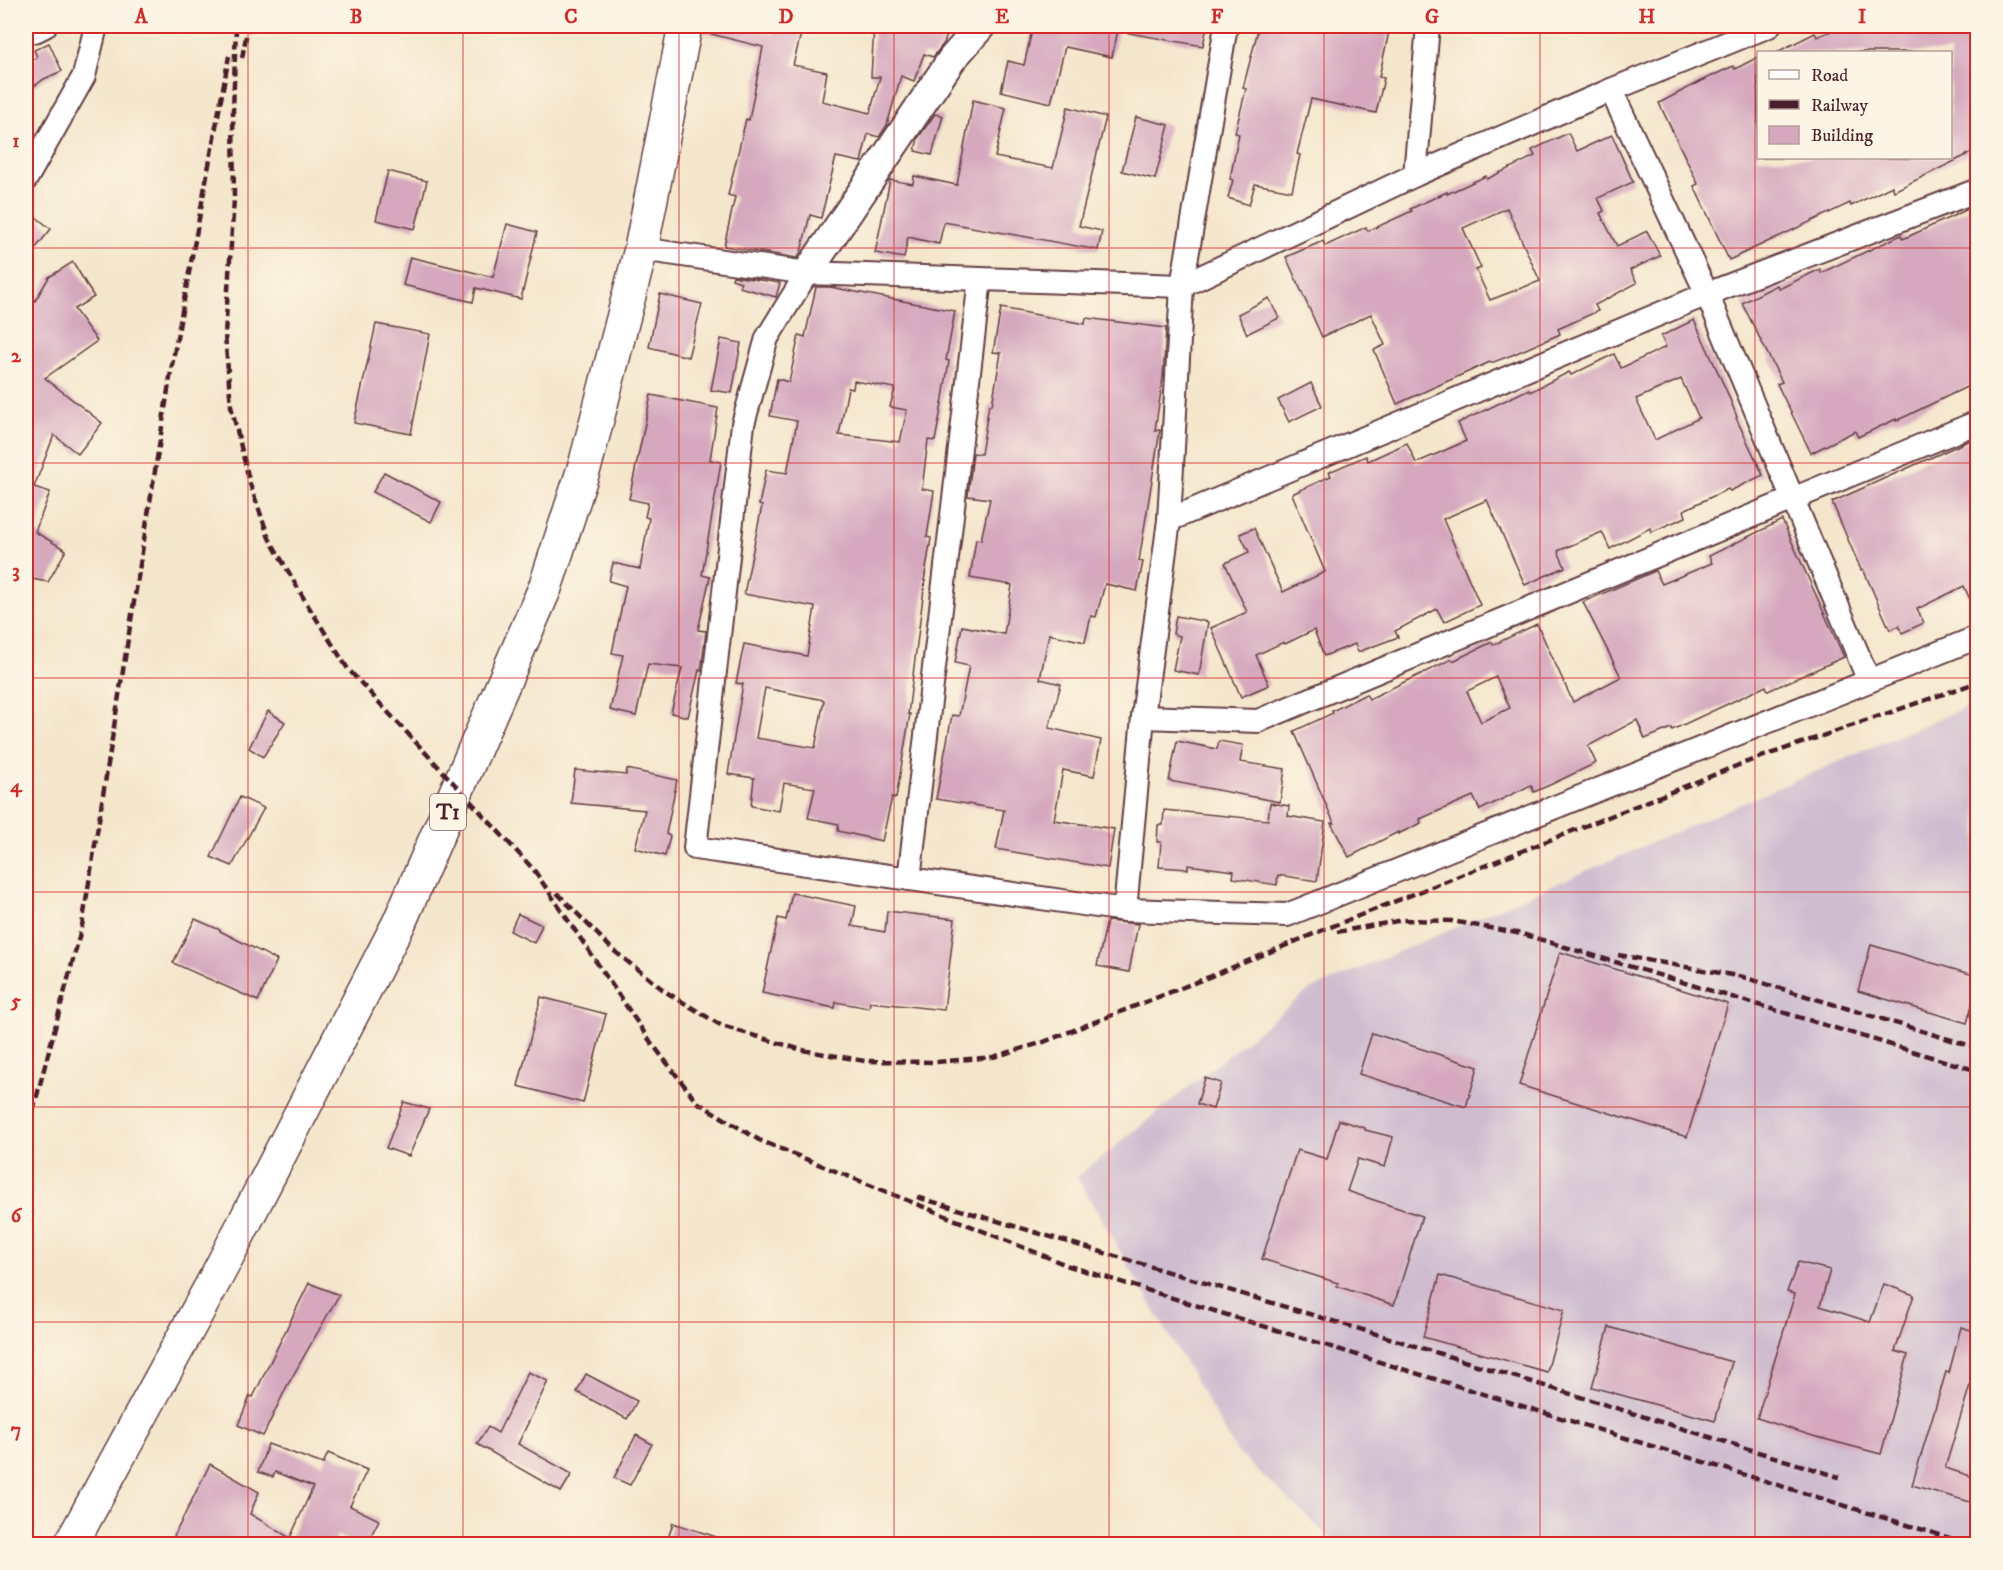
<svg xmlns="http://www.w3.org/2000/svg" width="2003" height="1570" font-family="'IM FELL DW Pica',serif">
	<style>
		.industrial { fill: #cfbdcf }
		.building { fill: #d5a8be; fill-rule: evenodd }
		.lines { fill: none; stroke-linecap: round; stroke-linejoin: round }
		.minor-casing { stroke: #643d43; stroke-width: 26 }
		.tertiary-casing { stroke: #643d43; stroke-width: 32 }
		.trunk-casing { stroke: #643d43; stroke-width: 36 }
		.minor { stroke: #fff; stroke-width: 22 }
		.tertiary { stroke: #fff; stroke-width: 28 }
		.trunk { stroke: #fff; stroke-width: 33 }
		.rail { stroke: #4a1f2b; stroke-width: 4.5; stroke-dasharray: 9 4.5; stroke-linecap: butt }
		.grid { fill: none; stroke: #d62828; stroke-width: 1.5; stroke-opacity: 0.55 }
		.labels { text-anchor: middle; stroke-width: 5; stroke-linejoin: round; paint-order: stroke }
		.shield { fill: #fcf5e5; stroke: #7f5f63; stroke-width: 1.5 }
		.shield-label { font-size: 21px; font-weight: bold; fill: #4a1f2b }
		.neatline { fill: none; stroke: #d62828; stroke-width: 2 }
		.grid-label { font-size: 20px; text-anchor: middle; font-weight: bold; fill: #d62828 }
	</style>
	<rect width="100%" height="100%" fill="#fcf5e5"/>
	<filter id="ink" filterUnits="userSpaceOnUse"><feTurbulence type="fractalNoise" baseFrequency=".0167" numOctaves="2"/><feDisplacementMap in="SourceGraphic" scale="12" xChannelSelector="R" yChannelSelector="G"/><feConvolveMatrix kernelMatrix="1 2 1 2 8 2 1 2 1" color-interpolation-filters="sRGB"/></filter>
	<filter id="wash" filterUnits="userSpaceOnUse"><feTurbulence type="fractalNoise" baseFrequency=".008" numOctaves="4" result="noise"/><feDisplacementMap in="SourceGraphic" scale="24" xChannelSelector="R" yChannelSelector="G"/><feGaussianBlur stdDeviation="1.35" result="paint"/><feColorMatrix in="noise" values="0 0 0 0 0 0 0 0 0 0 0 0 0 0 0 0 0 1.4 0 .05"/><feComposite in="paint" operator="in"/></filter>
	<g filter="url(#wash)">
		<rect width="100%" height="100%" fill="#f4e6cb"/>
		<polygon class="industrial" points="1977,702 1977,1544 1337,1544 1237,1452 1077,1177 1308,991"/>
		<g id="blocks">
			<g class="building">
				<polygon points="703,26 741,26 773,34 775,26 803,26 793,65 827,72 822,101 870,113 880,77 871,77 874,26 937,26 949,30 944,43 933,57 924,54 914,81 901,76 887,125 879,137 868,134 861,162 836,157 821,218 810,215 801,252 797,258 724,246 735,197 728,195 746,119 749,120 763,47 703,32"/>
				<polygon points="1033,26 1119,26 1112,57 1065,47 1051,103 1001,91 1008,61 1024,65"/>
				<polygon points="1129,26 1207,26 1203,46 1128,33"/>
				<polygon points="1259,26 1358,26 1389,32 1379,77 1384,78 1376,113 1311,99 1297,154 1300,155 1292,191 1255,184 1249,205 1228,198 1233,180 1230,179 1239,134 1235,133 1246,89 1243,88"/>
				<polygon points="1842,26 1977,26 1977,150 1894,191 1892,186 1851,206 1850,203 1729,260 1694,186 1698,184 1659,103 1699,82 1733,66 1735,69 1758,57 1758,158 1950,158 1950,52 1777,52 1815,33 1817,37"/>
				<polygon points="49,43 62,71 44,79 26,92 26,65 37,57 34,50"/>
				<polygon points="973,100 1006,108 995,157 1053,168 1068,107 1106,117 1079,226 1102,231 1098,250 944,222 939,244 908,237 904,258 875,253 890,180 913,184 914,176 957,185"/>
				<polygon points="935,114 943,116 932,155 915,151 918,138"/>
				<polygon points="1136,117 1169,125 1155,179 1122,171"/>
				<path d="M1568,133l9,18 35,-16 21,47 -35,16 6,13 -4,2 17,33 30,-15 13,25 -30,14 7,13 -42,22 3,6 -40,18 2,5 -48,21 -21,8 -1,-1 -93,42 -23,-54 11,-5 -14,-31 -49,23 -36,-80 37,-16 2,5 41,-19 2,4 44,-20 -2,-2 37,-17v2l39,-18 1,3 48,-23 -3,-6zM1507,208l33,73 -50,19 -14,-30 5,-2 -18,-40z"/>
				<polygon points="388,171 427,181 415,229 376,220"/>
				<polygon points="1977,205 1977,223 1972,226 1977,238 1977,382 1896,421 1896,419 1858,437 1855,431 1811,453 1777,384 1782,382 1742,303 1777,285 1779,289 1820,269 1821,273 1901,235 1903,239"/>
				<polygon points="26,209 51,229 35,249 26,241"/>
				<polygon points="507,224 537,232 521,299 476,288 473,302 403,285 410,257 493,277"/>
				<polygon points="73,262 94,297 74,309 97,341 45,378 102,423 78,454 54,435 34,487 50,492 35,532 66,550 48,582 26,578 26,297 35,301 49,277"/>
				<polygon points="733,276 780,283 776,297 739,287 741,282 732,279"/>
				<path d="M816,287h14l125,24 -9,49 3,1 -7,43 -7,37 -7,-1 -6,49 12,2 -7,46 4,1 -7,43h1l-17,133h2l-14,84 -4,-1 -10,44 -44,-10 1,-7 -31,-6 7,-30 -31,-5 -5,28 -28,-5 3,-28 -26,-4 15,-90 -7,-1 8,-39 63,12 8,-49 -71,-13 18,-88 -3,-1 7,-35 21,3 10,-52 -27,-5 7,-37 12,3 10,-47 6,2zM854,381l41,7 -5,19 17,3 -7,32 -61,-7 9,-47 5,1zM765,688l59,12 -9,48 -59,-10z"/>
				<polygon points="660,294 702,304 688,357 649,347"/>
				<polygon points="1269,298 1279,318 1247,334 1238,314"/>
				<polygon points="1001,308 1085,324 1086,318 1166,328 1163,378 1155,430 1160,430 1139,561 1143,562 1137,591 1105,584 1096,617 1091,616 1085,642 1049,634 1040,679 1061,684 1049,728 1101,740 1094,776 1063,770 1054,820 1114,829 1108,868 996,849 1004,810 936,799 952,715 959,716 969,666 955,663 962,626 1004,634 1012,585 970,578 976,539 981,540 990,499 968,496 973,453 981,454 989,405 992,405 1001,353 993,352"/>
				<path d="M1694,320l33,72 10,25 -1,1 27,57 -33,16 -2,-2 -44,21 2,7 -35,15 -1,-4 -40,21 -8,-17 -44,19 7,16 -40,18 -38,-85 -44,19 37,86 -36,17 -7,-13 -42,22 3,6 -40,15 -3,-8 -31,12 -10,-26 -29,14 -1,-2 -28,13 13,30 -28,12 -30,-69 36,-16 -22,-49 24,-11 -9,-18 14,-6 29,64 42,-20 -33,-78 39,-18 -2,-4 37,-16 2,5 39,-18 9,20 50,-22 -8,-18 71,-34 1,3 39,-20 2,3 43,-21 7,14 45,-21 -5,-11zM1681,379l18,39 -44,22 -19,-41z"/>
				<polygon points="376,324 430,334 411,434 354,423"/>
				<polygon points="721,339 741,343 732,393 711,390"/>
				<polygon points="1311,383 1322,406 1289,422 1278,400"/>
				<polygon points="651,395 718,408 710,460 721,462 702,575 710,577 698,630 706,631 701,671 699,670 688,717 671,713 682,668 648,664 636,716 610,710 623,655 612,653 626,586 609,581 613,563 640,569 649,518 645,517 648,503 629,499"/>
				<polygon points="1977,437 1977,615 1964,586 1917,609 1924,623 1902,633 1899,626 1890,630 1863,569 1861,570 1832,502"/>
				<polygon points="384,472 441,502 431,522 373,492"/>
				<path d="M1782,520l62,137 -76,34 -2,-5 -94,44 -1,-2 -26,11 -8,-19 -49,26 8,17 -44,21 -18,8 -3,-7 -51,25 -7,-14 -53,23 1,4 -23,11v-2l-49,25 -18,-34h3l-40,-92 39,-18 -1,-2 34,-17 3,5 83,-40 1,2 39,-19 1,3 44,-21 36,78 48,-25 -38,-75 72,-31 7,13 50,-21 -3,-7zM1496,677l14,31 -29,14 -14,-31z"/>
				<polygon points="1176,616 1208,622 1199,675 1173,670 1180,636 1173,634"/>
				<polygon points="268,711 285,722 263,757 249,748"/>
				<polygon points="1177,741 1217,749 1219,741 1243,745 1240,762 1285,769 1280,802 1169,781"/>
				<polygon points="627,769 677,780 666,834 670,836 665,856 635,848 645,810 571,803 575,770 626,775"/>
				<polygon points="240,797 264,808 232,866 211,857"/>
				<polygon points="1270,803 1289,806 1288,816 1325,822 1317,881 1278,875 1277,885 1233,878 1234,871 1188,865 1188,869 1159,867 1161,842 1157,842 1158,825 1163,825 1164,810 1268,820"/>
				<polygon points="792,893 856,906 852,926 885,932 887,911 955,919 944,1010 870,1002 869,1008 836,1002 835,1008 762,993 778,918 786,920"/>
				<polygon points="518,914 542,925 534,943 510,931"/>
				<polygon points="195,919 220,930 220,931 277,960 258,1001 173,963"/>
				<polygon points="1107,921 1138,924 1129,972 1097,966"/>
				<polygon points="1871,945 1977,976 1977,987 1967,1023 1858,991"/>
				<polygon points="1560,952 1728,1004 1687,1137 1519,1085"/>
				<polygon points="541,997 606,1014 583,1103 518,1086"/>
				<polygon points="1372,1033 1478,1067 1466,1107 1359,1074"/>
				<polygon points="1205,1078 1221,1083 1213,1109 1197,1104"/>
				<polygon points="404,1102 429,1109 409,1156 386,1148"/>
				<polygon points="1339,1120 1365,1128 1365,1130 1393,1137 1385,1167 1358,1159 1347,1191 1422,1216 1394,1305 1337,1286 1338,1283 1262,1259 1297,1150 1327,1159"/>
				<polygon points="1798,1262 1830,1270 1820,1306 1870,1322 1884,1284 1914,1295 1895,1351 1908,1355 1881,1454 1813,1436 1757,1418 1795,1294 1787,1292"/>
				<polygon points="1440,1275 1564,1310 1547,1372 1423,1337"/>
				<polygon points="309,1283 339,1295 287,1386 263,1436 238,1425 250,1396 253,1397"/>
				<polygon points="1609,1327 1732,1362 1715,1421 1592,1387"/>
				<polygon points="1961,1327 1977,1332 1977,1362 1945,1468 1977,1478 1977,1504 1912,1485 1946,1372 1949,1373"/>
				<polygon points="528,1372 548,1381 518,1444 572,1474 561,1492 477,1444 488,1427 498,1433"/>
				<polygon points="586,1374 637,1401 627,1419 577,1392"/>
				<polygon points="636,1435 652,1444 630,1485 614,1478"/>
				<polygon points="268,1444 323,1464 328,1453 367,1470 350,1506 379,1520 366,1545 354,1545 337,1535 333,1545 185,1545 174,1536 210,1464 259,1492 250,1514 290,1538 313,1487 275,1472 273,1477 258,1472"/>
				<polygon points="673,1523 729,1541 729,1545 666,1545"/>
			</g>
		</g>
	</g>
	<g filter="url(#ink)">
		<use href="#blocks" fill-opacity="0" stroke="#643d43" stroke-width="1.5"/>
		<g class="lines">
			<g class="minor-casing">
				<g id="minor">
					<polyline points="26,31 35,31 45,26"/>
					<polyline points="1611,90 1707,294 1869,681"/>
					<polyline points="1415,175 1428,26"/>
					<polyline points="26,179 84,76 96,26"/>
					<polyline points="641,249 807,273 1182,286 1415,175 1611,90 1769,26"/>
					<polyline points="807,273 767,338 743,424 695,848 1125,910 1287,915 1978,637"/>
					<polyline points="1169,520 1707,294 1978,190"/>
					<polyline points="1143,717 1258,721 1978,422"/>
					<polyline points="909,879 980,279"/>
					<polyline points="1125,910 1143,717 1169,520 1182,286 1226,26"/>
				</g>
			</g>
			<g class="tertiary-casing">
				<polyline id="tertiary" points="807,273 952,59 981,26"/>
			</g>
			<g class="trunk-casing">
				<polyline id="trunk" points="71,1544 220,1270 399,923 545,588 586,462 641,249 685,26"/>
			</g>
			<use href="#minor" class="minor"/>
			<use href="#tertiary" class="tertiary"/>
			<use href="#trunk" class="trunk"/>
			<g class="rail">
				<polyline points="236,26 233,111 234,199 225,335 231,406 250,484 269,538 307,604 348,669 534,870 650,1041 697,1102 759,1140 1069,1266 1969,1544"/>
				<polyline points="242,58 248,26"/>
				<polyline points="557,893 613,950 666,992 722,1026 802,1050 865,1061 936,1062 993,1057 1041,1043 1209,977 1328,928 1744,763 1978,682"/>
				<polyline points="1337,932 1403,920 1452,921 1522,934 1978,1071"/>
				<polyline points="1618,955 1743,977 1978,1048"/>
				<polyline points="26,1137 82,926 172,365 229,56"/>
				<polyline points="917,1197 1383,1336 1839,1477"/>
			</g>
		</g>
	</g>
	<path class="grid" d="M248,26v1518M463,26v1518M679,26v1518M894,26v1518M1109,26v1518M1324,26v1518M1540,26v1518M1755,26v1518M26,248h1952M26,463h1952M26,678h1952M26,892h1952M26,1107h1952M26,1322h1952"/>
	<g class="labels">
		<rect class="shield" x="430" y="794" width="36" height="36" rx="4.5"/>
		<g class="shield-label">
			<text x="448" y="819">T1</text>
		</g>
	</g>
	<rect width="2003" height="1570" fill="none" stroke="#fcf5e5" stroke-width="66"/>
	<rect x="1757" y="51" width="195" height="108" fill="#fcf5e5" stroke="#b59f9b" stroke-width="1.5"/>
	<rect x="1769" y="70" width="30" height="9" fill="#ffffff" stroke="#b59f9b" stroke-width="1.5"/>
	<text x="1811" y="81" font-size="18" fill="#4a1f2b">Road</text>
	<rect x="1769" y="100" width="30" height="9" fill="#4a1f2b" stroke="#b59f9b" stroke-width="1.5"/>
	<text x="1811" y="111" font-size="18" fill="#4a1f2b">Railway</text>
	<rect x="1769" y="126" width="30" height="18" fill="#d5a8be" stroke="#b59f9b" stroke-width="1.5"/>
	<text x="1811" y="141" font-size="18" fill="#4a1f2b">Building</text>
	<rect x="33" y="33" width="1937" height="1504" class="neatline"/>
	<g class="grid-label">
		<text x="141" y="23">A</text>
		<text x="356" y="23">B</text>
		<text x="571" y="23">C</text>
		<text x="786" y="23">D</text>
		<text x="1002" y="23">E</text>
		<text x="1217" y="23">F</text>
		<text x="1432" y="23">G</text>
		<text x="1647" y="23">H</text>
		<text x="1862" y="23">I</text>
		<text x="16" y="147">1</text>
		<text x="16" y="362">2</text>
		<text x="16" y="577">3</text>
		<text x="16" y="792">4</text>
		<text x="16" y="1007">5</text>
		<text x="16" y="1222">6</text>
		<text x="16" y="1436">7</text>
	</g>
</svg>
